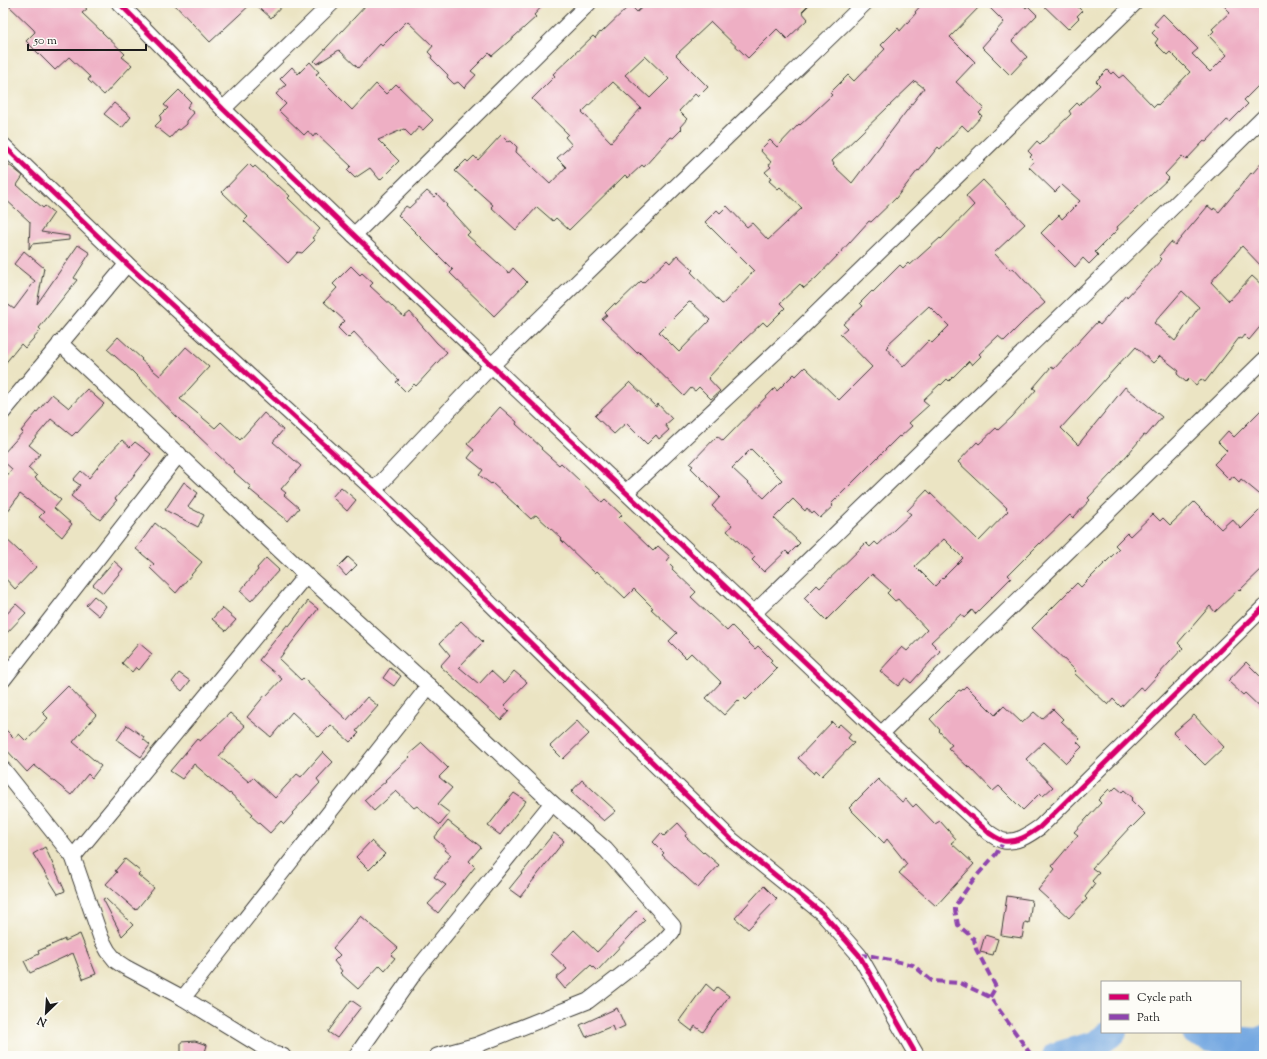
<svg xmlns="http://www.w3.org/2000/svg" width="1267" height="1059" font-family="'Sorts Mill Goudy',serif">
	<style>
		.lines { fill: none; stroke-linecap: round; stroke-linejoin: round }
		.river { stroke: #75a8e1; stroke-width: 28 }
		.building { fill: #eeafc4; fill-rule: evenodd }
		.minor-casing { stroke: #3b3a35; stroke-width: 17 }
		.minor { stroke: #fff; stroke-width: 15 }
		.quiet { stroke: #8e44ad; stroke-width: 4; stroke-dasharray: 8 4; stroke-linecap: butt }
		.cycleway-casing { stroke: #fdfcf7; stroke-width: 8 }
		.cycleway { stroke: #d6006c; stroke-width: 5 }
	</style>
	<rect width="100%" height="100%" fill="#fdfcf7"/>
	<filter id="ink" filterUnits="userSpaceOnUse"><feTurbulence type="fractalNoise" baseFrequency=".025" numOctaves="2"/><feDisplacementMap in="SourceGraphic" scale="8" xChannelSelector="R" yChannelSelector="G"/><feConvolveMatrix kernelMatrix="1 2 1 2 8 2 1 2 1" color-interpolation-filters="sRGB"/></filter>
	<filter id="wash" filterUnits="userSpaceOnUse"><feTurbulence type="fractalNoise" baseFrequency=".012" numOctaves="4" result="noise"/><feDisplacementMap in="SourceGraphic" scale="16" xChannelSelector="R" yChannelSelector="G"/><feGaussianBlur stdDeviation="0.9" result="paint"/><feColorMatrix in="noise" values="0 0 0 0 0 0 0 0 0 0 0 0 0 0 0 0 0 1.4 0 .05"/><feComposite in="paint" operator="in"/></filter>
	<g filter="url(#wash)">
		<rect width="100%" height="100%" fill="#ebe4c3"/>
		<g class="lines">
			<g class="river">
				<polyline points="1196,1032 1210,1038 1257,1042 1264,1039"/>
				<polyline points="1056,1056 1095,1045 1113,1032"/>
			</g>
		</g>
		<g id="blocks">
			<g class="building">
				<polygon points="6,3 80,3 87,9 82,13 125,54 122,57 132,65 104,95 88,80 90,77 69,57 55,70 26,41 35,32 34,30"/>
				<polygon points="173,3 252,3 210,42"/>
				<polygon points="254,3 285,3 271,18"/>
				<polygon points="368,3 545,3 534,15 536,17 515,36 492,56 489,53 471,71 476,75 464,88 458,82 454,84 447,77 448,75 431,58 432,56 428,52 433,46 407,21 382,46 380,44 358,68 339,50 317,64 314,61"/>
				<path d="M647,3h164l-9,9 6,7 -21,20 -10,-10 -29,29 -37,-36 -35,33 32,32 -10,10 -3,-3 -16,17 8,8 -7,8 2,2 -9,9 -2,-1 -27,30 -2,-2 -14,13 -3,-3 -56,55 -13,-12 -3,3 -16,-14 -21,23 -25,-23 2,-2 -38,-34 11,-11 2,2 6,-6 4,4 23,-25 7,7 3,-1 6,6 -1,5 34,32 16,-17 -9,-9 15,-13 -7,-8 3,-3 -36,-35 23,-23 -2,-2 19,-18 21,-20 2,2 5,-6 1,1 29,-28 7,7zM645,56l24,23 -19,19 -25,-23zM613,82l28,26 -30,34 -29,-30z"/>
				<path d="M923,3h60l-33,34 25,25 -19,20 28,26 -5,5 3,3 -14,15 -6,-6 -22,24 -2,-2 -19,24 -1,-1 -22,28 -25,24 -2,-1 -29,32 -24,25 -12,10 -4,-4 -20,19 5,5 -18,18 -4,-4 -21,20 -34,36 12,13 -9,8 -12,-12 -4,4 -4,-3 -7,8 -46,-45 -1,2 -35,-34 5,-4 -2,-2 10,-10 1,2 25,-24 2,2 24,-23 3,3 7,-8 16,15 -2,2 31,32 2,-1 30,-32 -49,-49 12,-12 3,3 7,-7 20,21 5,-4 16,17 34,-32 -22,-21 -2,2 -9,-8 2,-3 -6,-6 6,-5 -2,-2 2,-3 -11,-12 10,-10 7,7 22,-23 1,1 32,-30 -2,-2 18,-18 6,6 31,-32 -4,-4 17,-17 2,3 16,-18 -1,-1zM915,81l9,7 -72,95 -19,-18 1,-1 -2,-3zM689,302l3,1 18,17 -31,32 -20,-20z"/>
				<polygon points="985,3 1021,3 1026,8 1028,6 1037,15 1012,41 1027,57 1010,75 982,47 1004,22"/>
				<polygon points="1041,3 1074,3 1082,11 1077,16 1079,18 1068,29"/>
				<polygon points="1221,3 1264,3 1264,80 1244,100 1248,104 1230,122 1227,120 1206,142 1204,141 1186,160 1182,156 1165,174 1169,178 1117,227 1118,229 1095,252 1098,255 1089,264 1083,258 1075,267 1041,233 1059,215 1062,219 1080,201 1062,185 1055,192 1029,167 1034,161 1030,157 1032,155 1028,151 1037,141 1040,144 1071,114 1069,111 1077,103 1079,105 1100,85 1096,81 1107,70 1111,74 1113,72 1119,78 1123,75 1154,107 1157,104 1158,105 1190,72 1170,52 1167,55 1155,43 1158,39 1152,33 1158,27 1154,24 1163,14 1198,49 1192,54 1210,72 1227,55 1209,36 1214,31 1212,29 1230,12"/>
				<polygon points="310,62 319,72 316,74 352,110 376,84 386,94 396,84 433,120 423,130 419,127 411,136 404,129 378,140 399,161 380,180 370,168 355,178 347,170 351,166 316,133 313,137 308,131 304,135 279,111 286,104 276,94 286,85 280,79 292,67 298,74"/>
				<polygon points="179,90 191,102 187,107 194,113 187,121 187,124 180,130 178,129 170,138 155,126 161,120 160,116 168,108 164,105"/>
				<polygon points="114,103 131,117 122,128 104,114"/>
				<path d="M1264,160v109l-22,-23 -31,36 18,19 23,-25 12,11v35l-15,18 -5,-5 -3,4 -2,-1 -34,44 -4,-3 -5,6 -7,-6 -3,3 -9,-8 2,-3 -19,-15 -7,7 -17,-16 -9,10 -1,-1 -65,72 17,17 47,-58 37,30 -16,19 -2,-1 -32,38 -24,25 2,2 -17,18 -3,-3 -30,29v-1l-32,32 3,3 -36,36 -3,-4 -8,8 -3,-4 -30,28 9,9 -29,32 -6,-5 -7,8 -18,-15 22,-24 5,4 20,-21 -29,-31 -3,2 -8,-8 3,-3 -18,-16 -46,46 -22,-22 13,-13 3,3 46,-45 4,4 5,-5 3,3 33,-31 -4,-3 20,-21 52,51 29,-30 -2,-2 1,-1 -49,-46 19,-20 2,2 17,-16 2,2 14,-13 24,-27 -3,-2 18,-21 3,2 43,-47 3,3 26,-30 1,2 35,-38 -3,-3 12,-14 4,3 33,-39 5,4 1,-2 5,4 32,-39 1,1zM1182,291l17,16 -24,34 -21,-18zM944,539l19,19 -28,28 -20,-20z"/>
				<polygon points="8,164 23,176 17,185 43,208 45,206 54,213 41,232 69,236 69,240 32,244 29,249 30,222 3,197 3,170"/>
				<polygon points="249,164 253,168 255,166 277,186 278,185 290,196 288,198 320,229 312,238 315,240 302,253 298,252 288,263 244,221 248,217 222,192"/>
				<path d="M983,180l42,44 -31,29 16,17 3,-2 32,35 -18,16h-1l-22,22 -6,-5 -19,18 2,2 -9,9 -3,-4 -20,20 -2,-2 -6,6 -1,-1 -17,16 6,5 -20,18 3,3 -12,11 -1,-1 -68,68 2,2 -13,12 -6,-6 -2,2 -5,-6 -2,3 -12,-12 -19,19 26,25 -11,11 -3,-3 -22,21 -12,-12 3,-3 -28,-26 5,-6 -20,-19 8,-9 -29,-29 2,-2 -3,-2 27,-28 6,5 52,-53 2,3 17,-17 2,2 9,-9 34,33 33,-33 -32,-33 7,-6 -4,-4 20,-18 -3,-3 12,-12 1,1 27,-27 3,3 5,-5 2,2 30,-27 1,1 33,-34 -8,-9zM929,306l20,20 -17,17 -3,-3 -26,27 -17,-19 2,-2 -1,-1zM751,449l31,31 -18,18 -32,-30z"/>
				<polygon points="427,191 434,197 437,194 447,205 446,206 470,232 467,235 509,273 513,268 527,282 494,316 450,273 453,270 398,215 406,206 409,208"/>
				<polygon points="78,245 90,253 74,278 77,280 39,328 41,330 25,348 21,344 3,366 3,301 14,309 35,281 14,264 24,251 44,268 37,304"/>
				<polygon points="351,266 360,275 362,273 373,283 370,286 404,317 410,312 437,343 447,352 416,386 414,384 406,392 396,382 399,380 354,332 348,338 338,328 345,321 324,302 337,288 333,284"/>
				<polygon points="118,337 142,359 141,360 160,376 186,347 209,367 180,399 215,428 221,422 240,440 264,413 283,430 273,442 301,466 281,489 286,493 284,495 299,508 288,521 249,489 251,487 234,472 235,471 196,434 182,422 133,372 107,349"/>
				<polygon points="630,382 656,407 658,404 672,419 665,425 669,430 659,439 656,435 647,444 626,423 614,434 595,416"/>
				<polygon points="87,389 104,404 77,433 76,432 72,436 51,419 29,445 40,454 28,468 37,476 35,478 61,500 54,508 72,524 62,537 39,517 44,512 20,494 3,518 3,481 12,469 3,461 3,454 23,432 21,431 52,394 69,408"/>
				<polygon points="500,407 517,422 516,424 542,448 541,449 559,465 561,463 602,502 605,499 622,515 619,518 653,551 658,546 670,557 667,561 673,567 672,569 696,592 691,597 727,631 732,626 755,649 758,646 772,660 770,662 777,669 746,700 743,697 739,701 738,700 724,715 706,698 721,682 691,653 686,658 669,641 677,633 651,609 653,608 634,589 625,598 597,571 595,573 561,540 562,539 536,515 531,519 492,483 491,484 479,475 483,470 468,458 474,450 467,444"/>
				<polygon points="1264,407 1264,498 1241,479 1239,482 1233,476 1230,480 1214,464 1227,451 1218,442 1228,431 1234,437"/>
				<polygon points="122,440 130,447 135,442 151,454 115,499 117,500 100,520 71,496 80,485 73,480 81,471 89,478 105,458"/>
				<polygon points="184,482 198,493 188,507 204,515 198,527 165,510"/>
				<polygon points="341,487 356,500 347,511 332,497"/>
				<polygon points="1194,502 1221,529 1232,519 1241,529 1264,506 1264,567 1240,590 1239,589 1215,612 1210,606 1178,643 1183,648 1144,690 1140,687 1121,707 1113,699 1108,705 1074,673 1076,671 1032,628 1077,583 1081,587 1119,549 1115,545 1127,533 1130,536 1153,514 1160,521 1163,518 1170,525"/>
				<polygon points="155,523 202,562 176,593 150,568 154,564 136,549"/>
				<polygon points="3,536 36,567 15,589 3,576"/>
				<polygon points="348,557 357,565 346,576 338,567"/>
				<polygon points="266,558 279,570 251,601 240,591 258,570 257,568"/>
				<polygon points="114,561 123,569 103,593 93,585"/>
				<polygon points="94,596 106,606 99,616 86,605"/>
				<polygon points="308,601 318,609 279,659 301,680 303,678 347,720 367,697 378,706 356,731 359,733 350,742 331,725 319,737 292,712 271,737 247,717 265,695 266,696 282,679 259,660 287,625 289,626"/>
				<polygon points="16,604 26,613 3,637 3,618"/>
				<polygon points="222,608 236,620 226,631 212,619"/>
				<polygon points="461,621 483,642 459,667 479,684 491,671 504,683 514,671 527,682 504,706 509,711 501,720 440,666 450,655 440,643"/>
				<polygon points="139,643 152,654 139,670 136,667 132,672 122,663"/>
				<polygon points="1246,662 1262,678 1261,681 1264,684 1264,711 1245,693 1243,695 1228,681"/>
				<polygon points="390,668 401,676 394,686 383,678"/>
				<polygon points="179,673 190,681 182,691 172,682"/>
				<polygon points="68,686 96,715 73,742 101,766 92,778 88,774 71,795 34,765 27,772 3,746 3,727 14,738 19,734 26,741 48,718 42,712"/>
				<polygon points="966,686 995,715 1004,706 1022,723 1034,712 1042,719 1053,709 1063,719 1061,721 1080,739 1077,742 1082,747 1066,763 1044,742 1026,759 1053,787 1043,796 1040,793 1023,810 999,786 993,791 970,767 969,768 948,748 952,745 939,731 940,730 930,719 959,690 961,691"/>
				<polygon points="230,713 245,726 219,756 249,782 253,777 275,798 297,774 301,777 323,752 333,762 317,779 320,783 292,813 293,814 284,824 281,821 270,833 251,816 253,814 230,793 229,794 194,764 182,779 170,771 197,739 200,741"/>
				<polygon points="1194,715 1224,747 1205,765 1173,733"/>
				<polygon points="577,721 589,734 563,759 550,746"/>
				<polygon points="832,722 837,727 840,724 851,734 848,738 854,743 822,776 816,770 814,773 798,758"/>
				<polygon points="127,725 144,737 143,739 150,745 141,757 117,740"/>
				<polygon points="422,743 448,768 439,777 452,788 438,804 450,813 440,825 417,806 414,808 396,791 374,811 364,800 386,781 385,780 410,757 408,755"/>
				<polygon points="878,779 902,802 906,799 913,807 916,804 935,824 940,821 956,839 951,843 974,864 936,906 899,873 907,864 887,839 884,843 849,808"/>
				<polygon points="582,780 616,811 604,821 571,792"/>
				<polygon points="1116,787 1122,792 1124,790 1133,798 1131,800 1145,814 1132,827 1131,826 1092,868 1099,873 1092,881 1095,884 1085,897 1087,899 1069,918 1038,890 1055,869 1052,866 1078,835 1074,832 1101,803 1098,800 1109,789 1111,792"/>
				<polygon points="514,793 526,801 500,835 488,826"/>
				<polygon points="448,821 481,847 469,861 475,867 438,913 428,904 446,885 434,877 451,855 445,850 446,848 434,838"/>
				<polygon points="678,823 687,833 685,836 703,853 704,852 719,865 698,888 662,855 664,853 653,842 661,833 664,836"/>
				<polygon points="554,833 564,841 520,897 509,889"/>
				<polygon points="371,841 385,854 369,870 356,857"/>
				<polygon points="45,847 65,891 58,894 33,854"/>
				<polygon points="125,859 141,872 138,875 154,888 136,910 106,884 117,872 115,871"/>
				<polygon points="764,886 777,899 748,929 735,918"/>
				<polygon points="1007,896 1032,900 1029,923 1025,922 1022,938 1001,935"/>
				<polygon points="105,898 133,925 122,936 103,899"/>
				<polygon points="636,911 645,920 597,971 591,965 565,989 556,978 567,969 551,954 574,930 597,952"/>
				<polygon points="361,916 398,948 391,955 395,958 385,970 380,965 358,989 340,973 342,971 334,961 340,955 333,948"/>
				<polygon points="80,934 96,974 83,979 73,953 30,973 24,961 39,954 38,951 65,939 65,941"/>
				<polygon points="985,935 998,939 993,955 980,952"/>
				<polygon points="706,984 714,991 717,987 729,996 703,1032 695,1026 692,1031 679,1021"/>
				<polygon points="351,1000 361,1007 337,1038 328,1032"/>
				<polygon points="617,1008 625,1026 614,1031 612,1026 586,1037 580,1025"/>
				<polygon points="195,1041 207,1045 204,1056 181,1056 181,1042"/>
			</g>
		</g>
	</g>
	<g filter="url(#ink)">
		<use href="#blocks" fill-opacity="0" stroke="#3b3a35" stroke-width="1"/>
		<g class="lines">
			<g class="minor-casing">
				<g id="minor">
					<path d="M119,3l104,106 131,126 527,499 108,99c5,3 10,7 15,8 14,2 26,-7 36,-14l224,-220"/>
					<polyline points="223,109 332,3"/>
					<polyline points="3,145 127,264 374,490 732,840 822,913 859,955 917,1056"/>
					<polyline points="354,235 589,3"/>
					<polyline points="60,343 306,575 429,686 552,803 606,850 673,926 672,932 660,945 588,1001 477,1045 437,1056"/>
					<polyline points="3,412 127,264"/>
					<polyline points="374,490 492,365 865,3"/>
					<polyline points="626,492 797,332 1135,3"/>
					<polyline points="754,613 1126,253 1264,117"/>
					<polyline points="3,680 179,454"/>
					<polyline points="881,734 1264,360"/>
					<polyline points="3,769 73,857 101,938 108,951 116,961 125,967 183,998 274,1054 283,1056"/>
					<polyline points="73,857 306,575"/>
					<polyline points="183,998 429,686"/>
					<polyline points="356,1056 415,972 552,803"/>
				</g>
			</g>
			<use href="#minor" class="minor"/>
			<g class="quiet">
				<polyline points="859,955 872,956 913,965 932,981 960,983 990,997 1032,1056"/>
				<polyline points="990,997 996,987 976,949 974,939 958,925 955,910 955,906 973,880 996,854 1004,841"/>
			</g>
			<g class="cycleway-casing">
				<g id="cycleway">
					<path d="M119,3l104,106 131,126 527,499 108,99c5,3 10,7 15,8 14,2 26,-7 36,-14l224,-220"/>
					<polyline points="3,145 127,264 374,490 732,840 822,913 859,955 917,1056"/>
				</g>
			</g>
			<use href="#cycleway" class="cycleway"/>
		</g>
	</g>
	<rect width="1267" height="1059" fill="none" stroke="#fdfcf7" stroke-width="16"/>
	<rect x="1101" y="981" width="140" height="52" fill="#fdfcf7" stroke="#a3a29f"/>
	<rect x="1109" y="994" width="20" height="6" fill="#d6006c" stroke="#a3a29f"/>
	<text x="1137" y="1001" font-size="12" fill="#1c1c1c">Cycle path</text>
	<rect x="1109" y="1014" width="20" height="6" fill="#8e44ad" stroke="#a3a29f"/>
	<text x="1137" y="1021" font-size="12" fill="#1c1c1c">Path</text>
	<g transform="translate(46 1013) rotate(205)" stroke="#fdfcf7" stroke-width="3" paint-order="stroke">
	<path d="M0-3L7 15L0 10L-7 15Z" fill="#1c1c1c"/>
	<text y="-6" font-size="11" font-weight="bold" text-anchor="middle" fill="#1c1c1c">N</text>
	</g>
	<path d="M28 44v6h118v-6" fill="none" stroke="#1c1c1c" stroke-width="2"/>
	<text x="34" y="44" font-size="12" fill="#1c1c1c" stroke="#fdfcf7" stroke-width="3" paint-order="stroke">50 m</text>
</svg>
